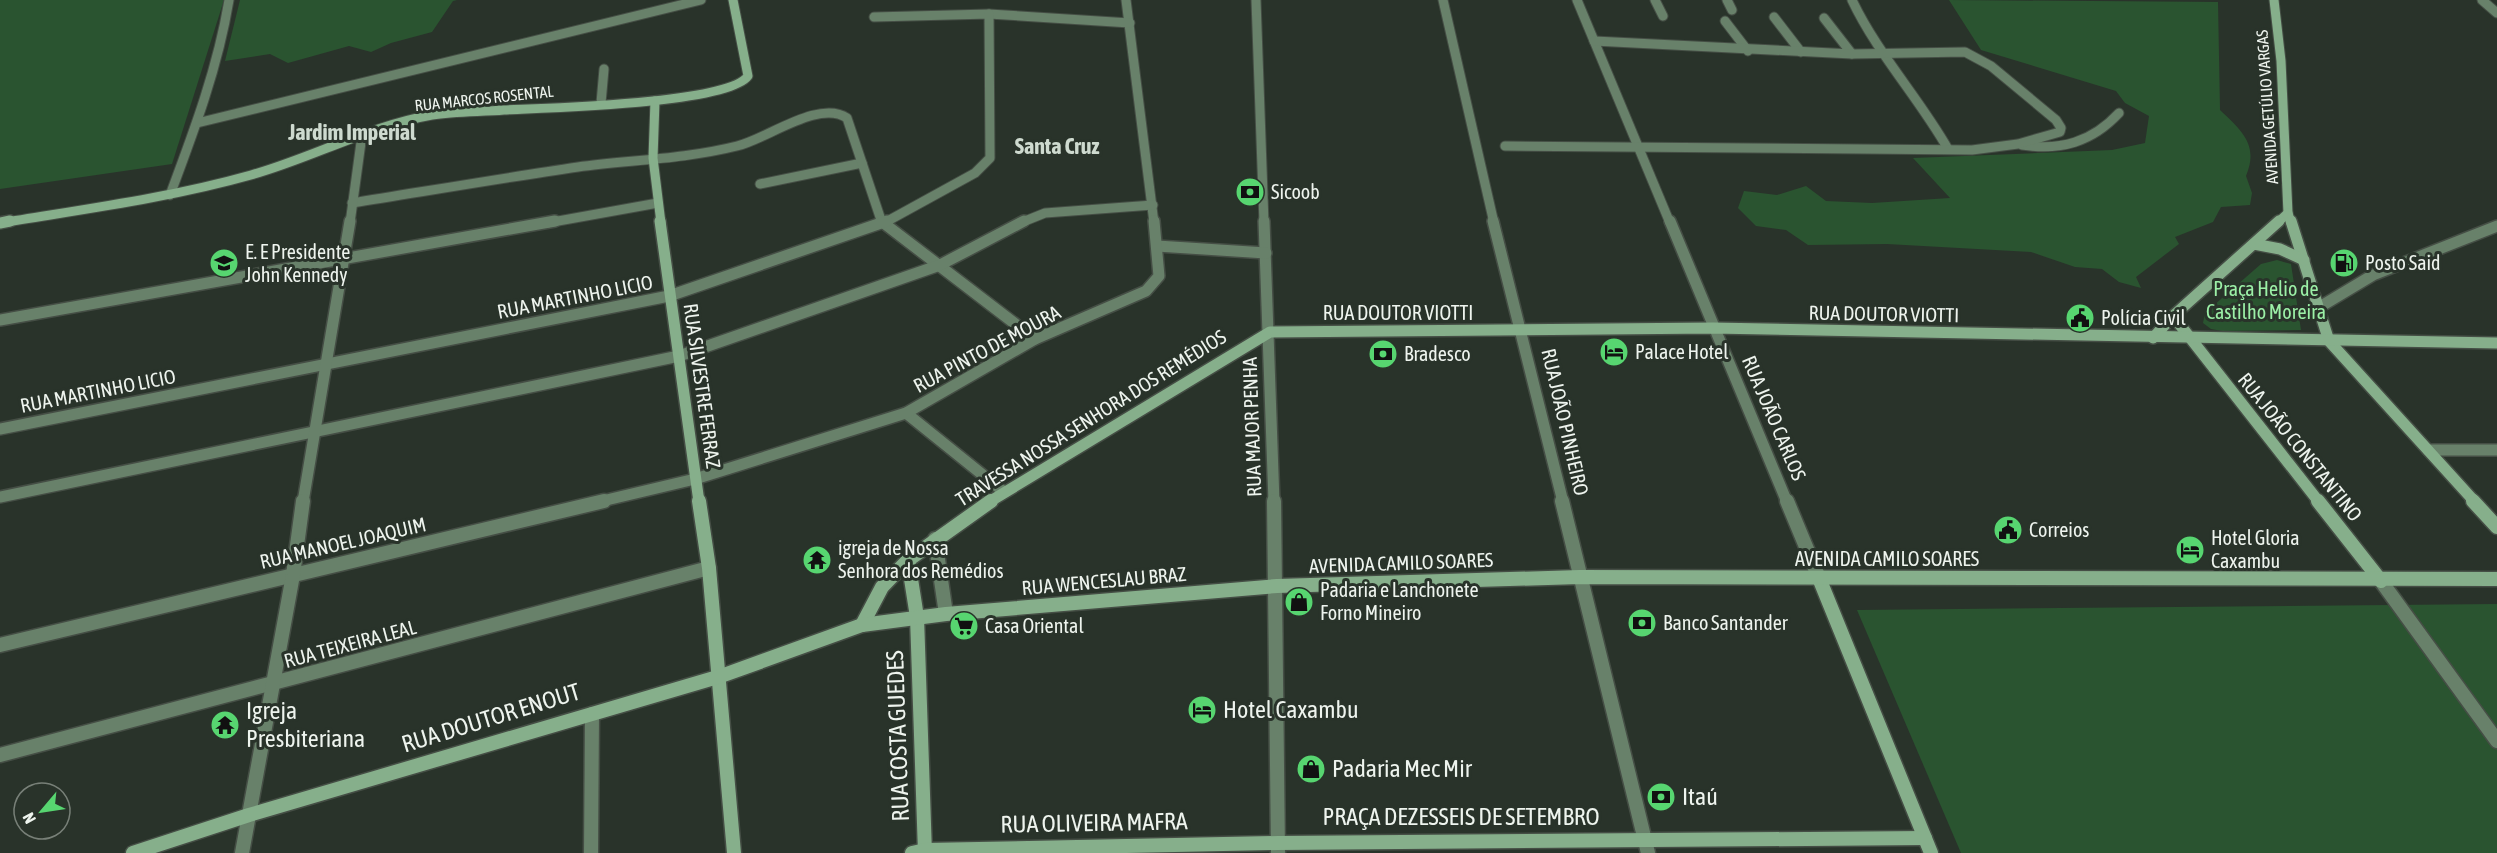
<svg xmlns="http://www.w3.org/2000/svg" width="2497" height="853" font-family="'Asap Condensed',sans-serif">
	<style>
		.green { fill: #2a5430 }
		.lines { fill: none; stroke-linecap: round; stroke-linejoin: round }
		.street-far2-casing { stroke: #454e45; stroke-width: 11 }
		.street-far1-casing { stroke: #454e45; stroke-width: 14 }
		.street-casing { stroke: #454e45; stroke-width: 17 }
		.secondary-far2-casing { stroke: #454e45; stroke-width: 11 }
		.secondary-far1-casing { stroke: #454e45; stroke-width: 14 }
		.secondary-casing { stroke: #454e45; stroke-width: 17 }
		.street-far2 { stroke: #68816a; stroke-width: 9 }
		.street-far1 { stroke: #68816a; stroke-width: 11 }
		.street { stroke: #68816a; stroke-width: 14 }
		.secondary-far2 { stroke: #86af8b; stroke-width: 9 }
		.secondary-far1 { stroke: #86af8b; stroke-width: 11 }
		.secondary { stroke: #86af8b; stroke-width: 14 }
		.labels { text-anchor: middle; stroke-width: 6; stroke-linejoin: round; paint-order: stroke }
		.far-street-label { font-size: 16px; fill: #eef4ee; stroke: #29332a }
		.poi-label { font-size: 20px; fill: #eef4ee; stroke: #29332a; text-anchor: start }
		.park-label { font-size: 20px; fill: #9cf0a7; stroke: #29332a }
		.street-label { font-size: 20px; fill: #eef4ee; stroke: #29332a }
		.far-district-label { font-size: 22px; font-weight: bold; fill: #cedacf; stroke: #29332a }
		.near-poi-label { font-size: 24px; fill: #eef4ee; stroke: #29332a; text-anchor: start }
		.near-street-label { font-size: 24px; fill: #eef4ee; stroke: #29332a }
	</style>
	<rect width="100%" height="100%" fill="#29332a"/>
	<g class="green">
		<polygon points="0,0 224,0 172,164 0,189"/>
		<polygon points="240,0 457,0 453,1 432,32 391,43 371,52 349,46 288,63 270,54 225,61"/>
		<path d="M1949,0l269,2 2,108c22,21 39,35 26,66l6,17 -2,12 -29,2 -8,15 -38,15 4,7 -43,33 5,11 -22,-6 -17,-13 -27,-2 -44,-15 -144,-8 -79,1 -22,-15 -30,-4 -18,-18 6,-17 33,4 29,-9 20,15 46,2 78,-5 -37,-40 199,-8 33,-7 4,-27 -24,-13 -9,-12 -135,-41z"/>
		<polygon points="2277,260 2291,264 2301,330 2222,331 2211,329 2203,323 2205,313 2261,264"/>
		<polygon points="2497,604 2497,853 1961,853 1857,610"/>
	</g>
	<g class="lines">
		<g class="street-far2-casing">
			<g id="street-far2">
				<polyline points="1126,0 1154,223"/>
				<polyline points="1256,0 1264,223"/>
				<polyline points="1443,0 1494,223"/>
				<polyline points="1577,0 1670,223"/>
				<polyline points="1655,0 1663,16"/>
				<polyline points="1727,0 1732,10"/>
				<path d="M1852,0c25,53 67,98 96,149"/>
				<polyline points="2482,0 2497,13"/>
				<polyline points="874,17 989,14 1130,23"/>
				<polyline points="1774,17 1801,52"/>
				<polyline points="1824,18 1852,54"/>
				<polyline points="1725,21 1748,51"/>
				<polyline points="601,103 604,69"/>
				<polyline points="197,123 701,0"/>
				<path d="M2022,145c39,6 70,-3 97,-32"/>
				<polyline points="1505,146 1972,150 2018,144 2060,132 2061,128 2056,120 1991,66 1965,52 1852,54 1594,41"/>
				<polyline points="760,184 862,163"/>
				<path d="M170,195c24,-64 48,-128 59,-195"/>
				<path d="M352,203c75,-12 151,-25 226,-36 53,-7 107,-8 159,-21 30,-7 82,-47 110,-28l35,105"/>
				<polyline points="350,223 362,135"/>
				<polyline points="547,223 658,203"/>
				<polyline points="884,223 975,173 990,158 989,14"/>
				<polyline points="1020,223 1045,213 1153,205"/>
			</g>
		</g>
		<g class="street-far1-casing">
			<g id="street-far1">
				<polyline points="881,221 1035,339"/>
				<polyline points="1264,221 1274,502"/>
				<polyline points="1493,221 1563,502"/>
				<polyline points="1670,221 1787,502"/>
				<polyline points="1157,246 1266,253"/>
				<polyline points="2318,308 2373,275 2497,226"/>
				<polyline points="0,320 555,221"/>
				<polyline points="906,413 1004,492"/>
				<polyline points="0,429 669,296 887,221"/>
				<polyline points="2428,450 2497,450"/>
				<polyline points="0,497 679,356 940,265 1024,221"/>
				<polyline points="303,502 350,221"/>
				<polyline points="598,502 695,479 906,413 1035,339 1146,291 1159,276 1154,221"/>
			</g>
		</g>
		<g class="street-casing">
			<g id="street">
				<polyline points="1274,501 1278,853"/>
				<polyline points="1562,501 1648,853"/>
				<polyline points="1787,501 1819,578"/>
				<polyline points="935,539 946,614"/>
				<polyline points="2381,581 2497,741"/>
				<polyline points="0,645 604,501"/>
				<polyline points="0,755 709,568"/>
				<polyline points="242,853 293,575 303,501"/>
				<polyline points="591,853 592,714"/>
			</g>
		</g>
		<g class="secondary-far2-casing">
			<g id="secondary-far2">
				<polyline points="2274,0 2281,61 2288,213 2291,223"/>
				<polyline points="655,101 653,158 661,223"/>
				<path d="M1,223c84,-14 168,-25 250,-48 61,-17 118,-49 181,-60 23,-4 49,-3 72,-5 41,-2 224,-6 244,-34l-15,-76"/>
				<polyline points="2277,223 2288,213"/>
			</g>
		</g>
		<g class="secondary-far1-casing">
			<g id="secondary-far1">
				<polyline points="660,221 699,502"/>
				<polyline points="2279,221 2173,316 2319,502"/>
				<polyline points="2291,221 2329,341 2475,502"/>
				<polyline points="0,223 10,221"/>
				<polyline points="2254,244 2280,249 2304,260"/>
				<polyline points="2153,338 2173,316"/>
				<polyline points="989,502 1270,332 1713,328 2497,343"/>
			</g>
		</g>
		<g class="secondary-casing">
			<g id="secondary">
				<polyline points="699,501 709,568 734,853"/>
				<polyline points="2318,501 2381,581"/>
				<polyline points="2473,501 2497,527"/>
				<polyline points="908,560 917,617 925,853"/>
				<polyline points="1819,578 1931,853"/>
				<polyline points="862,625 882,587 908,560 991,501"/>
				<polyline points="133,853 249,815 721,676 862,625 946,614 1277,586 1580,577 2497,579"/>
				<polyline points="912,853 925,850 1278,843 1925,838"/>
			</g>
		</g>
		<use href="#street-far2" class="street-far2"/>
		<use href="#street-far1" class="street-far1"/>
		<use href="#street" class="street"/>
		<use href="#secondary-far2" class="secondary-far2"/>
		<use href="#secondary-far1" class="secondary-far1"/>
		<use href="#secondary" class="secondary"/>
	</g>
	<defs>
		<g id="bank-disc" transform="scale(1.5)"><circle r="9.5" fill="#57d570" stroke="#29332a"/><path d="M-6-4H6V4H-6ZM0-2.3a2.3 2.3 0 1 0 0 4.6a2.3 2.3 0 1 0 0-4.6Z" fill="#111"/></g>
		<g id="school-disc" transform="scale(1.5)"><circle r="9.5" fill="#57d570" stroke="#29332a"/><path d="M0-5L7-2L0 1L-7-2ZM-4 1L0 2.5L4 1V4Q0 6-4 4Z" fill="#111"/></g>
		<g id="fuel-disc" transform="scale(1.5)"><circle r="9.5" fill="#57d570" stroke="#29332a"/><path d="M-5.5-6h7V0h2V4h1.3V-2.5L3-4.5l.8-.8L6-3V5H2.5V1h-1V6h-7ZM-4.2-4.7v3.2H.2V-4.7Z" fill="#111"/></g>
		<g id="civic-disc" transform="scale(1.5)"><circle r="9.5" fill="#57d570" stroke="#29332a"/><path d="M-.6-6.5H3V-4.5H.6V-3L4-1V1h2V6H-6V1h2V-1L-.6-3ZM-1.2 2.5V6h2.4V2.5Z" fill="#111"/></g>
		<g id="hotel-disc" transform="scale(1.5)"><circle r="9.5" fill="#57d570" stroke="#29332a"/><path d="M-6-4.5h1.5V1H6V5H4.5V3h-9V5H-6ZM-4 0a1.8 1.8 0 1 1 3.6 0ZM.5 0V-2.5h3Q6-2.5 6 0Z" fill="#111"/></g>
		<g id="temple-disc" transform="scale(1.5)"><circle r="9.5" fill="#57d570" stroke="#29332a"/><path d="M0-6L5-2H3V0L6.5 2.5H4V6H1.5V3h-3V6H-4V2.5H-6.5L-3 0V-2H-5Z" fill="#111"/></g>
		<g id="shop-disc" transform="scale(1.5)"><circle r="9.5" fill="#57d570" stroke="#29332a"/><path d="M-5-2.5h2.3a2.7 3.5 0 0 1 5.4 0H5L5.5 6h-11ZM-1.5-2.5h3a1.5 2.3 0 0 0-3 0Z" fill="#111"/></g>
		<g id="supermarket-disc" transform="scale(1.5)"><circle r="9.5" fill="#57d570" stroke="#29332a"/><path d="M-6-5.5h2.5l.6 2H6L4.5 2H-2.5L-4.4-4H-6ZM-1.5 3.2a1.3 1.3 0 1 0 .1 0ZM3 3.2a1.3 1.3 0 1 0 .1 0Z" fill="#111"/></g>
	</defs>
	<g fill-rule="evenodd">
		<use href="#bank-disc" x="1250" y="192"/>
		<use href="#school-disc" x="224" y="263"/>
		<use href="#fuel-disc" x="2344" y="263"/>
		<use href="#civic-disc" x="2080" y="318"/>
		<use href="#hotel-disc" x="1614" y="352"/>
		<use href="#bank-disc" x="1383" y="354"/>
		<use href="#civic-disc" x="2008" y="530"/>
		<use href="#hotel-disc" x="2190" y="550"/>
		<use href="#temple-disc" x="817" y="560"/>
		<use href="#shop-disc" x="1299" y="602"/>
		<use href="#bank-disc" x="1642" y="623"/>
		<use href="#supermarket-disc" x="964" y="626"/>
		<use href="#hotel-disc" x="1202" y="710"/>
		<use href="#temple-disc" x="225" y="725"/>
		<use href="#shop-disc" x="1311" y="769"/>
		<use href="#bank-disc" x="1661" y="797"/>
	</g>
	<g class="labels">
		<g class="far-street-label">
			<text transform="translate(484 98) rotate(-6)" y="6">RUA MARCOS ROSENTAL</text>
			<text transform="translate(2267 107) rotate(-94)" y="6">AVENIDA GETÚLIO VARGAS</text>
		</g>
		<g class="poi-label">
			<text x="1271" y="199">Sicoob</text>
			<text x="245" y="259">E. E Presidente<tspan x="245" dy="23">John Kennedy</tspan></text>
			<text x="2365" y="270">Posto Said</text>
			<text x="2101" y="325">Polícia Civil</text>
			<text x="1635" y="359">Palace Hotel</text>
			<text x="1404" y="361">Bradesco</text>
			<text x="2029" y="537">Correios</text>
			<text x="2211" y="545">Hotel Gloria<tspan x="2211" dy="23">Caxambu</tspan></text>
			<text x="838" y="555">igreja de Nossa<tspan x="838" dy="23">Senhora dos Remédios</tspan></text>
			<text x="1320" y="597">Padaria e Lanchonete<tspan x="1320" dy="23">Forno Mineiro</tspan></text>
			<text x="1663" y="630">Banco Santander</text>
			<text x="985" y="633">Casa Oriental</text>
		</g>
		<g class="park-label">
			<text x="2266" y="296">Praça Helio de<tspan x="2266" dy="23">Castilho Moreira</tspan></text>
		</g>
		<g class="street-label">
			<text transform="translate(575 297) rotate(-11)" y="7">RUA MARTINHO LICIO</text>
			<text x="1398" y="320">RUA DOUTOR VIOTTI</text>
			<text transform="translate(1884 314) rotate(1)" y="7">RUA DOUTOR VIOTTI</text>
			<text transform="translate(987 349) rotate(-28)" y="7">RUA PINTO DE MOURA</text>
			<text transform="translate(702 386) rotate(82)" y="7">RUA SILVESTRE FERRAZ</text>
			<text transform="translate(98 391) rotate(-11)" y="7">RUA MARTINHO LICIO</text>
			<text transform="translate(1091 418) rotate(-32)" y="7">TRAVESSA NOSSA SENHORA DOS REMÉDIOS</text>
			<text transform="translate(1774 418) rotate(67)" y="7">RUA JOÃO CARLOS</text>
			<text transform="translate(1565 422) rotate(77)" y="7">RUA JOÃO PINHEIRO</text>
			<text transform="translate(1252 427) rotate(-92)" y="7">RUA MAJOR PENHA</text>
			<text transform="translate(2300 447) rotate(51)" y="7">RUA JOÃO CONSTANTINO</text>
			<text transform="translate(343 543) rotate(-13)" y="7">RUA MANOEL JOAQUIM</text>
			<text x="1887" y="566">AVENIDA CAMILO SOARES</text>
			<text transform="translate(1401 563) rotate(-2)" y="7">AVENIDA CAMILO SOARES</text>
			<text transform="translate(1104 581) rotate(-5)" y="7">RUA WENCESLAU BRAZ</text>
			<text transform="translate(350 644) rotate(-15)" y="7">RUA TEIXEIRA LEAL</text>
		</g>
		<g class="far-district-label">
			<text x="352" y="140">Jardim Imperial</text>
			<text x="1057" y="154">Santa Cruz</text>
		</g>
		<g class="near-poi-label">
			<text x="1223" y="718">Hotel Caxambu</text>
			<text x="246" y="719">Igreja<tspan x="246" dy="28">Presbiteriana</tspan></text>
			<text x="1332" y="777">Padaria Mec Mir</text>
			<text x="1682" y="805">Itaú</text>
		</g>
		<g class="near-street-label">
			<text transform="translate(491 718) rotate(-17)" y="8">RUA DOUTOR ENOUT</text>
			<text transform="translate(898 736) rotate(-92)" y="8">RUA COSTA GUEDES</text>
			<text x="1461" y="825">PRAÇA DEZESSEIS DE SETEMBRO</text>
			<text transform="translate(1094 823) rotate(-1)" y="8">RUA OLIVEIRA MAFRA</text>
		</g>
	</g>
	<g transform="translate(42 811) rotate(241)"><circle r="28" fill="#29332a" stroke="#788078" stroke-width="1.5"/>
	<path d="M0-4.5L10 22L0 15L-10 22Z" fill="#57d570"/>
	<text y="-9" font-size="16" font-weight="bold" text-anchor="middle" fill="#eef4ee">N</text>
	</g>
</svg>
